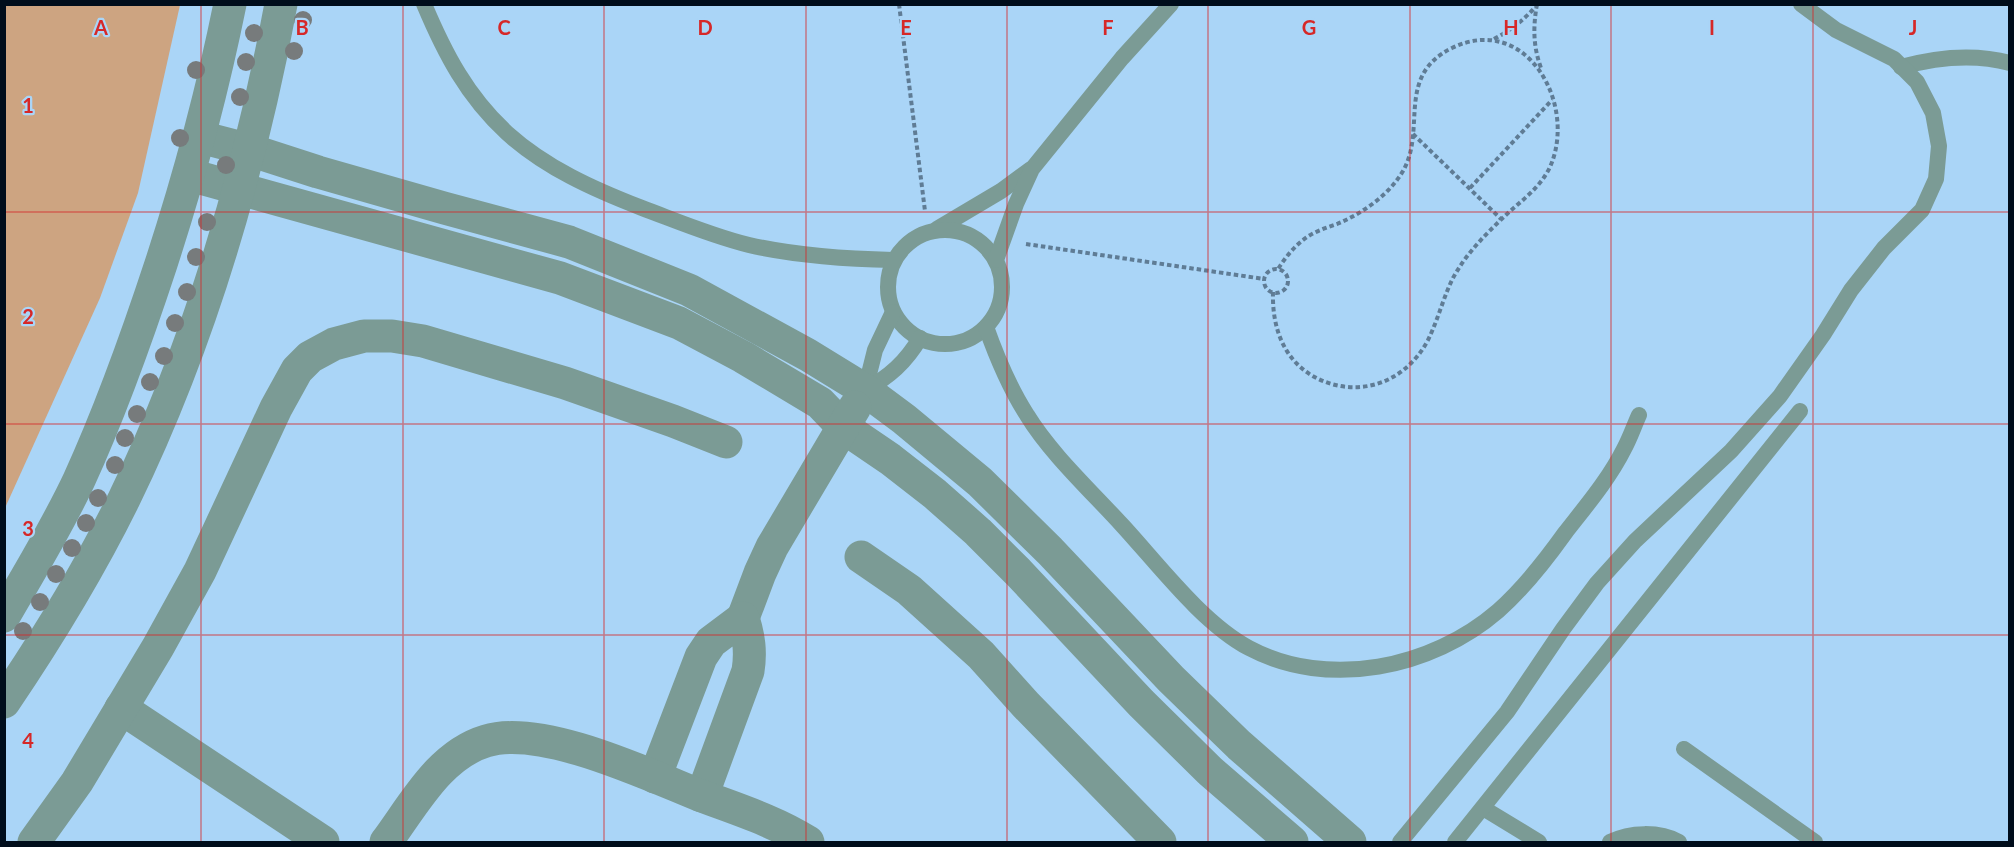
<svg xmlns="http://www.w3.org/2000/svg" width="2014" height="847" font-family="Lato,sans-serif">
	<style>
		.green { fill: #cda481 }
		.lines { fill: none; stroke-linecap: round; stroke-linejoin: round }
		.path { stroke: #5f7c95; stroke-width: 4; stroke-dasharray: 4.5 3; stroke-linecap: butt }
		.service { stroke: #7b9b95; stroke-width: 16 }
		.minor { stroke: #7b9b95; stroke-width: 33 }
		.tertiary { stroke: #7b9b95; stroke-width: 33 }
		.tree { fill: #777b7c }
		.grid { fill: none; stroke: #d62828; stroke-width: 1.5; stroke-opacity: 0.55 }
		.grid-label { font-size: 20px; text-anchor: middle; font-weight: bold; fill: #d62828; stroke: #aad5f7; stroke-width: 4.5; stroke-linejoin: round; paint-order: stroke }
	</style>
	<rect width="100%" height="100%" fill="#aad5f7"/>
	<polygon class="green" points="5,4 180,5 138,193 100,298 5,508"/>
	<g class="lines">
		<g class="path">
			<polyline points="899,4 925,211"/>
			<path d="M1537,4c-4,23 -4,42 4,64"/>
			<path d="M1494,39c17,-9 30,-19 43,-34"/>
			<polyline points="1413,134 1501,219"/>
			<polyline points="1470,188 1552,100"/>
			<polyline points="1026,244 1264,279"/>
			<circle cx="1276" cy="281" r="12"/>
			<path d="M1273,292c-1,33 9,65 38,83 44,26 94,9 117,-35 10,-20 15,-42 25,-62 14,-26 35,-46 56,-66 15,-13 32,-26 41,-45 28,-63 -24,-155 -98,-119 -57,28 -25,81 -49,123 -14,24 -40,42 -66,53 -12,4 -24,8 -34,16 -10,8 -18,18 -25,29"/>
		</g>
		<g class="service">
			<path d="M424,4c21,50 43,92 83,129 39,35 86,56 135,75 35,13 70,28 107,37 48,11 96,14 144,15"/>
			<path d="M1901,67c36,-10 72,-14 109,-4"/>
			<polyline points="937,229 1001,191 1031,169"/>
			<circle cx="945" cy="287" r="57"/>
			<polyline points="996,260 1016,204 1032,169 1122,58 1171,4"/>
			<path d="M986,327c11,31 23,60 41,88 23,38 65,77 95,110 36,39 80,98 127,123 79,42 183,20 249,-37 26,-23 47,-50 67,-78 21,-27 44,-54 59,-84 6,-11 10,-23 15,-34"/>
			<polyline points="865,390 875,350 893,312"/>
			<path d="M865,390c24,-13 41,-28 55,-52"/>
			<polyline points="1684,749 1815,842"/>
			<polyline points="1483,808 1539,842"/>
			<polyline points="1400,842 1507,712 1563,629 1597,583 1635,541 1731,451 1780,396 1823,335 1851,290 1884,248 1922,210 1936,179 1939,146 1933,113 1917,82 1894,59 1836,30 1801,4"/>
			<polyline points="1455,842 1800,411"/>
			<path d="M1610,842c20,-10 49,-11 69,0"/>
		</g>
		<g class="minor">
			<polyline points="200,137 250,150 318,172 444,208 569,242 689,290 808,355 865,390 904,419 980,482 1050,551 1171,679 1239,745 1350,842"/>
			<polyline points="190,175 560,278 679,323 743,357 820,403 843,427 890,459 935,494 978,532 1018,572 1141,703 1210,771 1292,842"/>
			<polyline points="861,557 909,590 981,655 1026,705 1160,842"/>
			<polyline points="743,618 760,573 772,547 855,407"/>
			<polyline points="121,708 323,842"/>
			<path d="M655,777l46,-120 10,-15 32,-24c6,19 8,34 5,53l-46,125"/>
			<polyline points="34,842 77,782 158,647 200,571 276,408 297,370 310,357 334,344 364,336 392,336 423,341 565,383 673,421 726,442"/>
			<path d="M386,842c27,-36 53,-87 100,-101 55,-17 161,33 213,54 37,14 76,26 109,47"/>
		</g>
		<g class="tertiary">
			<path d="M4,616c26,-45 53,-89 75,-136 32,-70 58,-143 82,-216 28,-86 51,-171 69,-260"/>
			<path d="M4,702c44,-65 85,-132 120,-203 76,-156 125,-324 157,-495"/>
		</g>
	</g>
	<g class="tree">
		<circle cx="303" cy="20" r="9"/>
		<circle cx="254" cy="33" r="9"/>
		<circle cx="294" cy="51" r="9"/>
		<circle cx="246" cy="62" r="9"/>
		<circle cx="196" cy="70" r="9"/>
		<circle cx="240" cy="97" r="9"/>
		<circle cx="180" cy="138" r="9"/>
		<circle cx="226" cy="165" r="9"/>
		<circle cx="207" cy="222" r="9"/>
		<circle cx="196" cy="257" r="9"/>
		<circle cx="187" cy="292" r="9"/>
		<circle cx="175" cy="323" r="9"/>
		<circle cx="164" cy="356" r="9"/>
		<circle cx="150" cy="382" r="9"/>
		<circle cx="137" cy="414" r="9"/>
		<circle cx="125" cy="438" r="9"/>
		<circle cx="115" cy="465" r="9"/>
		<circle cx="98" cy="498" r="9"/>
		<circle cx="86" cy="523" r="9"/>
		<circle cx="72" cy="548" r="9"/>
		<circle cx="56" cy="574" r="9"/>
		<circle cx="40" cy="602" r="9"/>
		<circle cx="23" cy="631" r="9"/>
	</g>
	<path class="grid" d="M201,4v838M403,4v838M604,4v838M806,4v838M1007,4v838M1208,4v838M1410,4v838M1611,4v838M1813,4v838M4,212h2006M4,424h2006M4,635h2006"/>
	<g class="grid-label">
		<text x="101" y="35">A</text>
		<text x="302" y="35">B</text>
		<text x="504" y="35">C</text>
		<text x="705" y="35">D</text>
		<text x="906" y="35">E</text>
		<text x="1108" y="35">F</text>
		<text x="1309" y="35">G</text>
		<text x="1511" y="35">H</text>
		<text x="1712" y="35">I</text>
		<text x="1913" y="35">J</text>
		<text x="28" y="113">1</text>
		<text x="28" y="324">2</text>
		<text x="28" y="536">3</text>
		<text x="28" y="748">4</text>
	</g>
	<rect width="2014" height="847" fill="none" stroke="#000d1b" stroke-width="12"/>
</svg>
